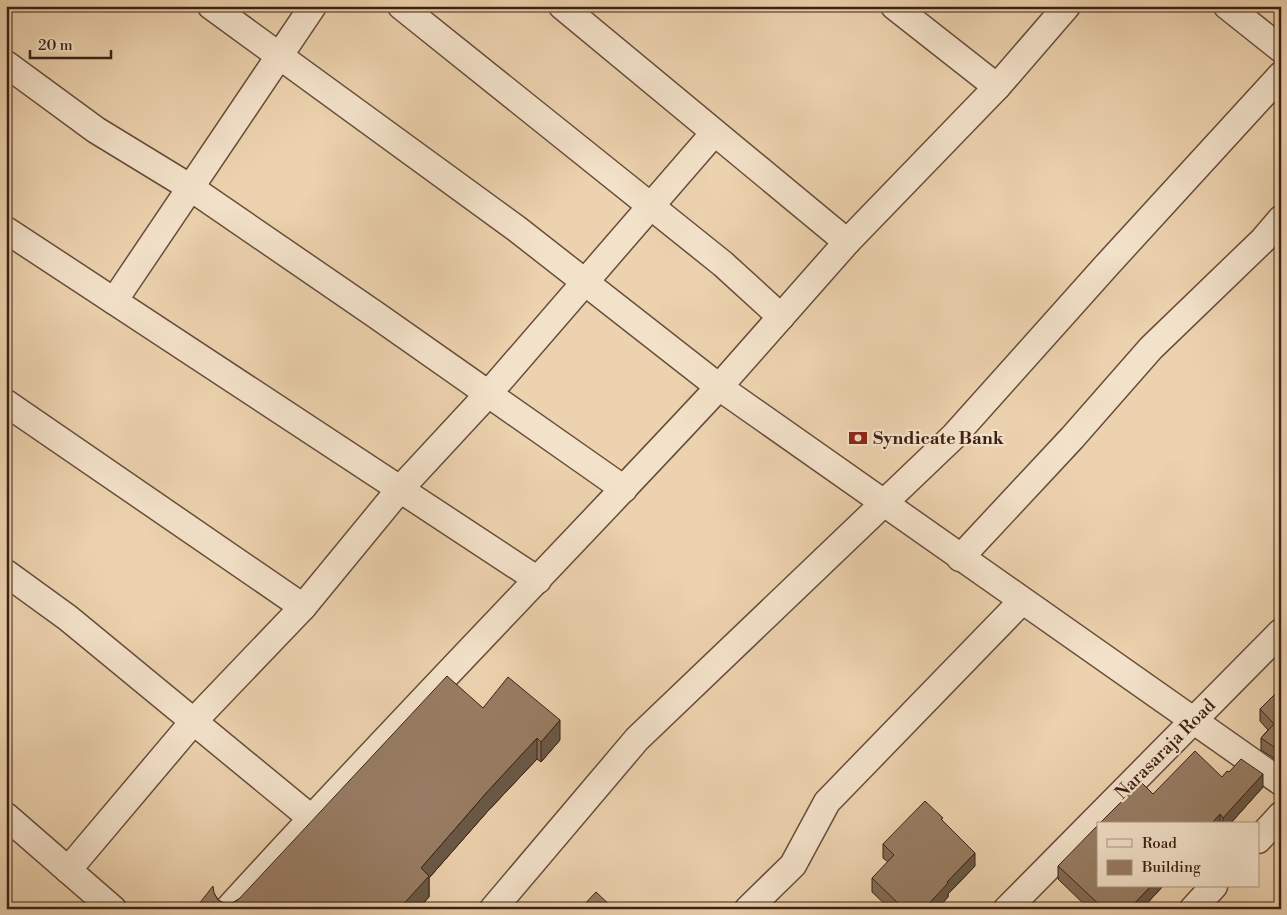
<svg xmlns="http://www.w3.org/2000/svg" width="1287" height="915" font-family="'Libre Bodoni',serif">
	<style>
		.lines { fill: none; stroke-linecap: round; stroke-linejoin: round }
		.minor-casing { stroke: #684d3a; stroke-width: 29 }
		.minor { stroke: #f3e2ca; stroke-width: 26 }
		.wall { fill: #836c56; stroke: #3c2114 }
		.shaded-wall { fill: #6a5846; stroke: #3c2114 }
		.building { fill: #987d64; stroke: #3c2114 }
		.labels { text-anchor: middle; stroke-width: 4.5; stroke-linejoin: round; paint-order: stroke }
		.poi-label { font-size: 18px; font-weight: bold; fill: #3c2114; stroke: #f3e2ca; text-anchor: start }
		.street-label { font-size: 18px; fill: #3c2114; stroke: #f3e2ca }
	</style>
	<rect width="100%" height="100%" fill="#ecd2ae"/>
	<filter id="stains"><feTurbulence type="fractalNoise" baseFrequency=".004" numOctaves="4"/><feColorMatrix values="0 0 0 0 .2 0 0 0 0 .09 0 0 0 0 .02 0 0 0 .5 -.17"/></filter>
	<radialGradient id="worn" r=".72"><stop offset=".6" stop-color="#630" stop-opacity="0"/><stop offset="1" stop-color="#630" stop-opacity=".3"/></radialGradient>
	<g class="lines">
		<g class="minor-casing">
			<g id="minor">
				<path d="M211,6l306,223 202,158c-163,175 -330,345 -491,522"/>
				<polyline points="401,6 723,264 781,317"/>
				<polyline points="562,6 847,242"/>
				<polyline points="894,6 997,87 847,242 719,387 1281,782"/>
				<polyline points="1227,6 1281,49"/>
				<polyline points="6,64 96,130 191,188 376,315 624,489"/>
				<polyline points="997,87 1067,6"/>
				<polyline points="6,230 538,580"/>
				<polyline points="114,301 313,6"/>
				<polyline points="6,403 303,607 400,489 489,393 714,133"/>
				<polyline points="960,558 1072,438 1151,348 1263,240 1281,219"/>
				<polyline points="6,573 68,618 311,818"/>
				<polyline points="6,816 113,909"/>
				<polyline points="1258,840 1281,815"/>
				<polyline points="68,870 193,722 303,607"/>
				<polyline points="493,909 637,739 954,436 1107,265 1281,75"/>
				<polyline points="748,909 793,865 827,802 1022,601"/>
				<polyline points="1007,909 1281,632"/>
				<polyline points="1193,909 1214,886"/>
			</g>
		</g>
		<use href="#minor" class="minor"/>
	</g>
	<g class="wall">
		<polygon points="1281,688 1281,763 1261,750 1261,738 1268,730 1260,721 1260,709"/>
		<polygon points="483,708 560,740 541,762 537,759 487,812 429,878 429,897 418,909 195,909 214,893 218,900 224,903 232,903 239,899"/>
		<polygon points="1229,772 1263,787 1230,824 1099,824 1153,794 1222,777"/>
		<polygon points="943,821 975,866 948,894 948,897 937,909 890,909 872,892 872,878 888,862 883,858 883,844"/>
		<polygon points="1058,866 1098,886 1163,886 1142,909 1089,909 1058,879"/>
	</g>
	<g class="shaded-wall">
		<polygon points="560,720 560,740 541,762 541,742"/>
		<polygon points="537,738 537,759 487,812 429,878 429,897 418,909 399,909 421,868 487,792"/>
		<polygon points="1263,774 1263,787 1230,824 1223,824 1223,818"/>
		<polygon points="1220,814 1220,824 1211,824"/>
		<polygon points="975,853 975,866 948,894 948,897 937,909 924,909 947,882"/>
		<polygon points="1151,886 1163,886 1142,909 1129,909"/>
	</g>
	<g class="building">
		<polygon points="447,676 483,708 508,677 560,720 541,742 537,738 487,792 421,868 429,876 399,909 195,909 213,886 214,893 218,900 224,903 232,903 239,899"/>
		<polygon points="1281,688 1281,752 1261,738 1274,724 1260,709"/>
		<polygon points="1195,751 1222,777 1227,771 1229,772 1241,759 1263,774 1223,818 1220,814 1211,824 1099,824 1141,782 1153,794"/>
		<polygon points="925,801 943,818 941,819 975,853 947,882 948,883 924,909 904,909 872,878 894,855 883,844"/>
		<polygon points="1098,825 1098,886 1151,886 1129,909 1104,909 1058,866"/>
		<polygon points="596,892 614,909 580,909"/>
	</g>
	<defs>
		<g id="bank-bare" transform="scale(1.5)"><path d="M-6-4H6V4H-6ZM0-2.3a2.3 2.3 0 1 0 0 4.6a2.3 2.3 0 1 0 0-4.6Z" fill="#8f2418" stroke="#f3e2ca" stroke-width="2.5" paint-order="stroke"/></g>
	</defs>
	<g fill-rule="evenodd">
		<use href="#bank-bare" x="858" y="438"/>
	</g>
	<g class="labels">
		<g class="poi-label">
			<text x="873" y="444">Syndicate Bank</text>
		</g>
		<g class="street-label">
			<text transform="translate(1165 749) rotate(-45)" y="6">Narasaraja Road</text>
		</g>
	</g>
	<rect width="1287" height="915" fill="none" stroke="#ecd2ae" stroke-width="25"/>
	<rect x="8" y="8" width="1272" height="900" fill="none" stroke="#3c2114" stroke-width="2.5"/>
	<rect x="12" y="12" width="1262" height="890" fill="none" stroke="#3c2114"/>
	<rect x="1097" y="822" width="162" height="65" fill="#f3e2ca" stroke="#aa9581"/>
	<rect x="1107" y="839" width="25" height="8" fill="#f3e2ca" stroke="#aa9581"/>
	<text x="1142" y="848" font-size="15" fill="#3c2114">Road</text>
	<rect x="1107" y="860" width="25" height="15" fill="#987d64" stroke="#aa9581"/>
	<text x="1142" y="872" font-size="15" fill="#3c2114">Building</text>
	<path d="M30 50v8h81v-8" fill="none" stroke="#3c2114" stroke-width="2.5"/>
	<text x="38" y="50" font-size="15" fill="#3c2114" stroke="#f3e2ca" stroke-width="4" paint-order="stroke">20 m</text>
	<rect width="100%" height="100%" filter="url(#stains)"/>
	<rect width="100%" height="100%" fill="url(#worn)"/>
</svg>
